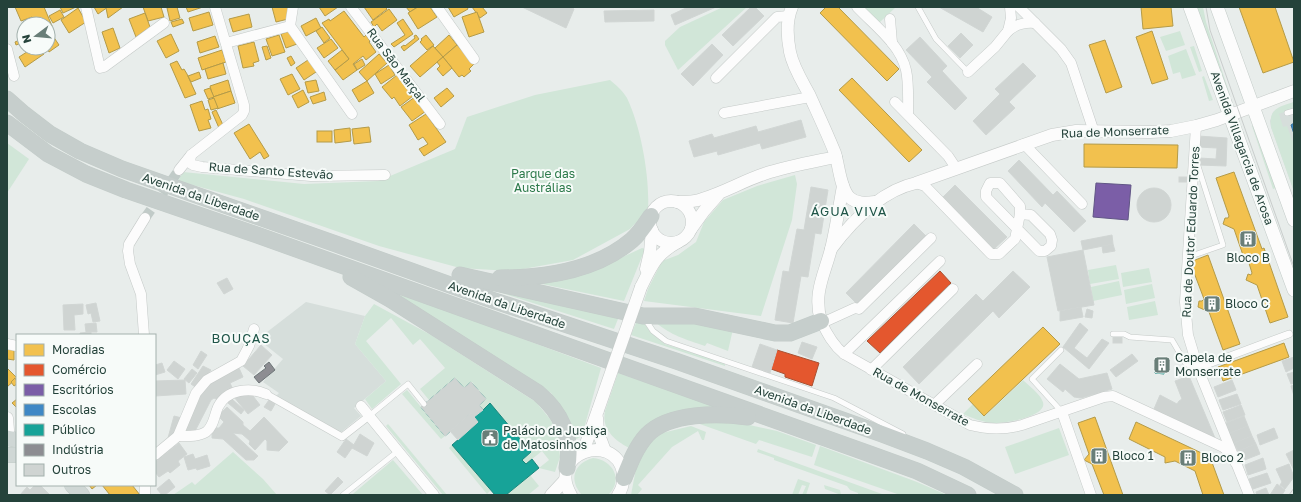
<svg xmlns="http://www.w3.org/2000/svg" width="1301" height="502" font-family="'Golos Text',sans-serif">
	<style>
		.built { fill: #d6dedb }
		.green { fill: #d1e6d8 }
		.homes { fill: #f2c14e; stroke: #b49b48 }
		.shops { fill: #e4572e; stroke: #aa5132 }
		.offices { fill: #7b5ea7; stroke: #615686 }
		.schools { fill: #3f88c5; stroke: #37739b }
		.public { fill: #17a398; stroke: #1b867c }
		.industry { fill: #8d8d92; stroke: #6e7678 }
		.building { fill: #cfd4d2; stroke: #d1d6d4 }
		.lines { fill: none; stroke-linecap: round; stroke-linejoin: round }
		.minor-tunnel { stroke: #c1cbc8; stroke-width: 10; stroke-dasharray: 10 5; stroke-linecap: butt }
		.service-casing { stroke: #c5cac8; stroke-width: 6 }
		.pedestrian-casing { stroke: #c5cac8; stroke-width: 8 }
		.minor-casing { stroke: #c5cac8; stroke-width: 11 }
		.tertiary-casing { stroke: #c5cac8; stroke-width: 13 }
		.secondary-casing { stroke: #c3cbc8; stroke-width: 14 }
		.primary-casing { stroke: #c3ccc9; stroke-width: 16 }
		.trunk-casing { stroke: #c3ccc9; stroke-width: 17 }
		.service { stroke: #fcfcfc; stroke-width: 5 }
		.pedestrian { stroke: #fcfcfc; stroke-width: 7 }
		.minor { stroke: #fcfcfc; stroke-width: 10 }
		.tertiary { stroke: #fcfcfc; stroke-width: 12 }
		.secondary { stroke: #fcfcfc; stroke-width: 13 }
		.primary { stroke: #cfd7d5; stroke-width: 15 }
		.trunk { stroke: #c6cecc; stroke-width: 16 }
		.tram { stroke: #c9cdcc; stroke-width: 1 }
		.tertiary-bridge-casing { stroke: #c5cac8; stroke-width: 13; stroke-linecap: butt }
		.tertiary-bridge { stroke: #fcfcfc; stroke-width: 12 }
		.labels { text-anchor: middle; stroke-width: 4; stroke-linejoin: round; paint-order: stroke }
		.street-label { font-size: 12px; fill: #24423a; stroke: #f7fbf9 }
		.park-label { font-size: 12px; fill: #2d7a4b; stroke: #f7fbf9 }
		.poi-label { font-size: 12px; fill: #24423a; stroke: #f7fbf9; text-anchor: start }
		.neighbourhood-label { font-size: 13px; letter-spacing: 1px; fill: #1f5548; stroke: #f7fbf9 }
	</style>
	<rect width="100%" height="100%" fill="#e8edeb"/>
	<g class="built">
		<polygon points="1294,102 1294,191 1271,127 1270,121 1273,112"/>
		<polygon points="306,302 365,316 355,344 386,381 354,408 361,416 340,433 276,396 279,393 263,382 283,359 258,339"/>
	</g>
	<g class="green">
		<polygon points="723,7 747,7 678,70 665,45 665,41 680,27"/>
		<polygon points="864,7 896,7 879,23"/>
		<polygon points="1197,7 1203,7 1206,22 1230,95 1228,96"/>
		<polygon points="1180,31 1185,45 1166,51 1160,37"/>
		<polygon points="1194,46 1202,71 1199,72 1190,47"/>
		<polygon points="1186,49 1196,75 1182,79 1180,72 1173,74 1168,56"/>
		<polygon points="1204,76 1213,100 1209,101 1202,77"/>
		<path d="M610,80c6,5 13,11 17,18 14,29 23,80 21,112l-18,19 -57,31 -61,11 -52,-3 -81,-22 -135,-47 -66,-18 5,-9 121,12 74,-3 77,-32 12,-32 68,-22z"/>
		<path d="M1294,102v6l-15,6 4,13 4,-1 7,19 -1,44 -22,-62c-2,-19 8,-20 23,-25z"/>
		<polygon points="1255,125 1276,188 1273,189 1252,126"/>
		<polygon points="7,143 29,159 7,193"/>
		<polygon points="795,175 797,184 792,220 761,316 644,301 648,289 662,261 678,255 696,242 704,222 723,200 757,186"/>
		<polygon points="642,248 645,249 624,301 537,283 612,262"/>
		<polygon points="1116,265 1119,279 1090,284 1088,270"/>
		<polygon points="1149,268 1152,282 1123,287 1121,273"/>
		<polygon points="1119,281 1122,295 1093,301 1091,287"/>
		<polygon points="474,284 620,314 614,329"/>
		<polygon points="1152,284 1155,298 1126,304 1124,290"/>
		<polygon points="394,293 448,311 601,368 583,432 580,437 573,441 562,409 551,393"/>
		<polygon points="1155,301 1158,315 1129,320 1127,307"/>
		<polygon points="374,304 431,335 536,402 550,419 555,428 561,446 559,447 560,457 555,472 539,468 549,460 542,451 526,464 522,460 531,452 490,404 483,410 479,405 486,399 472,382 464,388 429,400 420,389 445,368 420,339 413,345 391,318 366,341 401,384 372,409 365,399 386,381 355,344 365,316"/>
		<polygon points="638,318 642,320 651,333 665,344 725,363 725,366 631,335"/>
		<path d="M655,322h28l50,7 -5,22 -21,-8 -2,3c-20,-7 -33,-10 -50,-24z"/>
		<path d="M618,373l106,36 -25,2 -66,39c-16,-8 -32,-19 -28,-39z"/>
		<path d="M1023,380c5,5 16,13 19,20 10,16 -39,24 -49,23 -11,-1 -21,-5 -30,-9l10,-10 12,12z"/>
		<polygon points="407,390 445,436 441,439 402,394"/>
		<polygon points="736,422 777,431 816,445 812,457 759,440 756,444 697,423"/>
		<polygon points="388,424 447,495 443,495 386,426"/>
		<polygon points="691,426 706,432 704,440 702,440 698,431 672,447 638,485 642,489 637,495 631,495 637,463 652,440 662,433"/>
		<polygon points="1059,428 1069,455 1015,474 1005,447"/>
		<polygon points="452,445 491,490 487,494 449,448"/>
		<polygon points="820,446 917,482 947,495 900,495 814,465"/>
		<polygon points="758,449 882,494 882,495 858,495 858,493 850,490 847,486 774,460 774,458 757,452"/>
		<polygon points="233,452 263,479 277,495 173,495 192,482 195,485"/>
		<path d="M593,458c20,2 31,22 15,37h-26c-14,-15 -8,-32 11,-37z"/>
		<polygon points="393,460 423,495 352,495 354,493"/>
		<polygon points="530,475 539,486 528,495 506,495"/>
		<polygon points="798,479 810,483 806,495 802,495 806,486 802,485 798,495 792,495"/>
		<polygon points="824,485 840,490 841,495 825,489"/>
	</g>
	<g class="homes">
		<polygon points="15,7 44,7 52,26 48,28 48,24 36,24 32,17 21,21"/>
		<polygon points="60,7 76,7 63,13"/>
		<polygon points="94,7 108,7 98,14"/>
		<polygon points="108,7 123,7 108,18 106,8"/>
		<polygon points="143,7 161,7 164,17 148,21"/>
		<polygon points="171,7 177,7 180,18 170,21 167,8"/>
		<polygon points="186,7 203,7 188,12"/>
		<polygon points="272,7 289,7 292,18 276,22"/>
		<polygon points="319,7 338,7 325,16"/>
		<polygon points="364,7 385,7 387,9 373,20"/>
		<polygon points="406,7 417,7 410,12"/>
		<polygon points="418,7 430,7 437,17 418,29 408,13"/>
		<polygon points="448,7 467,7 468,9 454,17"/>
		<polygon points="472,7 482,7 487,13 480,18"/>
		<polygon points="826,7 838,7 899,69 887,81 820,13"/>
		<polygon points="1141,7 1171,7 1173,26 1143,29"/>
		<polygon points="1239,7 1275,7 1294,62 1263,73"/>
		<polygon points="78,8 86,22 69,33 61,20"/>
		<polygon points="389,9 397,20 382,31 377,24 374,27 371,22"/>
		<polygon points="60,10 64,17 53,23 49,16"/>
		<polygon points="344,11 364,37 366,35 370,41 369,42 376,52 366,60 363,56 353,64 357,70 343,80 335,70 349,59 322,23 329,19 330,21"/>
		<polygon points="209,12 213,25 193,31 189,18"/>
		<polygon points="477,12 484,32 469,37 462,17"/>
		<polygon points="145,13 150,27 136,37 129,19"/>
		<polygon points="249,14 252,27 233,32 229,19"/>
		<polygon points="316,18 321,28 306,36 301,26"/>
		<polygon points="182,19 184,23 173,27 171,22"/>
		<polygon points="403,19 413,34 394,47 391,44 405,35 397,23"/>
		<polygon points="322,27 330,38 324,43 316,31"/>
		<polygon points="113,28 120,48 109,53 102,32"/>
		<polygon points="292,30 297,44 286,48 281,34"/>
		<polygon points="1152,31 1168,79 1152,84 1136,37"/>
		<polygon points="171,34 179,51 166,58 157,41"/>
		<polygon points="279,35 285,52 272,56 266,39"/>
		<polygon points="416,35 419,39 404,51 401,47 404,45 405,46 415,38 414,36"/>
		<polygon points="426,35 434,45 427,50 420,42 422,40 421,39"/>
		<polygon points="449,35 457,45 443,57 435,48"/>
		<polygon points="53,36 59,45 49,52 47,48 48,39"/>
		<polygon points="215,36 219,47 200,53 197,42"/>
		<polygon points="24,38 24,42 16,45 15,42"/>
		<polygon points="331,39 338,48 324,58 317,48"/>
		<polygon points="1105,40 1122,87 1106,93 1089,45"/>
		<polygon points="254,42 259,61 253,63 254,66 243,68 238,46"/>
		<polygon points="457,45 474,64 469,69 471,71 464,77 462,75 459,77 443,57"/>
		<polygon points="267,46 271,58 266,60 262,47"/>
		<polygon points="433,46 443,57 420,77 410,66"/>
		<polygon points="33,48 40,48 44,54 25,67 19,57"/>
		<polygon points="222,50 226,62 202,70 198,58"/>
		<polygon points="342,50 349,59 335,70 328,61"/>
		<polygon points="379,54 387,63 367,81 359,72"/>
		<polygon points="291,56 295,63 291,66 287,58"/>
		<polygon points="443,57 452,68 443,76 437,69 440,66 437,62"/>
		<polygon points="311,58 319,70 304,80 296,68"/>
		<polygon points="362,59 365,65 357,70 354,64"/>
		<polygon points="177,61 182,70 184,69 187,74 196,94 185,98 170,64"/>
		<polygon points="223,63 226,74 208,79 205,69"/>
		<polygon points="389,65 395,75 381,84 375,74"/>
		<polygon points="199,72 201,78 191,82 188,76"/>
		<polygon points="292,74 300,89 288,95 280,79"/>
		<polygon points="397,75 413,96 400,106 394,97 392,99 382,87"/>
		<polygon points="852,78 922,150 909,162 839,90"/>
		<polygon points="228,80 231,91 213,97 210,86"/>
		<polygon points="316,80 319,91 308,93 305,82"/>
		<polygon points="367,81 374,93 359,102 352,90"/>
		<polygon points="210,88 214,97 208,99 204,90"/>
		<polygon points="447,88 454,96 441,107 434,98"/>
		<polygon points="303,90 309,102 298,108 292,96"/>
		<polygon points="231,91 235,103 217,109 213,97"/>
		<polygon points="324,92 326,100 313,104 310,97"/>
		<polygon points="415,97 426,111 412,121 401,107"/>
		<polygon points="214,98 218,108 211,110 208,100"/>
		<polygon points="202,101 205,110 208,109 211,119 208,120 211,128 199,131 190,105"/>
		<polygon points="216,110 223,125 219,128 212,112"/>
		<polygon points="426,114 446,142 424,156 419,149 428,144 423,137 418,140 409,125"/>
		<polygon points="249,124 269,156 264,159 260,152 250,159 234,133"/>
		<polygon points="369,127 371,142 354,144 352,129"/>
		<polygon points="350,128 351,141 335,143 334,130"/>
		<rect x="317" y="131" width="15" height="11"/>
		<polygon points="1084,144 1178,145 1177,168 1084,167"/>
		<polygon points="1234,172 1262,249 1264,248 1288,317 1270,323 1257,285 1246,280 1248,274 1251,275 1252,273 1248,260 1245,261 1234,229 1223,224 1225,218 1228,218 1229,216 1216,178"/>
		<polygon points="1208,255 1240,344 1223,350 1209,312 1198,307 1199,301 1202,301 1204,299 1190,262"/>
		<polygon points="1043,327 1060,344 984,416 968,399"/>
		<polygon points="1284,343 1289,357 1223,381 1218,367"/>
		<polygon points="7,346 14,347 14,360 7,359"/>
		<polygon points="7,368 17,378 7,387"/>
		<polygon points="15,378 16,380 17,379 17,384 14,386 11,382"/>
		<polygon points="17,399 17,408 12,403"/>
		<polygon points="1095,417 1123,495 1104,495 1092,464 1084,460 1089,454 1078,423"/>
		<polygon points="1136,422 1210,457 1224,495 1203,495 1195,471 1175,461 1165,463 1165,457 1129,439"/>
		<polygon points="89,485 97,485 92,489"/>
		<polygon points="102,485 132,485 140,495 110,495"/>
	</g>
	<g class="shops">
		<polygon points="940,271 951,283 880,353 867,341"/>
		<polygon points="777,350 819,363 812,386 785,377 785,374 771,369"/>
	</g>
	<polygon class="offices" points="1096,183 1131,185 1128,220 1093,217"/>
	<polygon class="schools" points="1294,123 1294,134 1291,125"/>
	<g class="public">
		<polygon points="1156,359 1168,360 1167,369 1166,369 1164,374 1155,373"/>
		<polygon points="455,378 464,388 471,382 486,399 479,405 483,410 490,403 531,452 522,460 526,464 532,459 539,468 506,495 495,495 452,445 478,422 471,413 445,436 421,407"/>
	</g>
	<polygon class="industry" points="269,362 275,370 259,383 254,377 266,368 264,366"/>
	<g class="building">
		<polygon points="522,7 571,7 574,9 566,28"/>
		<polygon points="688,7 716,7 675,25 671,15"/>
		<polygon points="751,7 755,7 764,16 733,46 722,35"/>
		<polygon points="939,7 976,7 992,17 983,32"/>
		<polygon points="654,10 654,21 605,22 604,11"/>
		<polygon points="961,33 973,45 960,58 948,46"/>
		<polygon points="920,37 947,66 942,71 967,98 955,110 927,82 932,77 906,50"/>
		<polygon points="712,44 723,55 693,86 681,74"/>
		<polygon points="1023,63 1036,76 1009,102 1015,108 986,135 973,121 1000,94 995,89"/>
		<polygon points="801,120 806,137 762,149 760,143 718,155 717,151 694,157 689,141 712,134 714,138 756,126 758,132"/>
		<polygon points="1198,136 1227,138 1226,166 1199,165 1199,158 1216,159 1217,148 1198,147"/>
		<polygon points="1019,160 1053,195 1057,191 1086,221 1074,232 1045,203 1042,207 1008,171"/>
		<rect x="1179" y="177" width="8" height="5"/>
		<polygon points="955,185 1007,237 994,249 943,197"/>
		<polygon points="811,187 828,190 821,234 815,233 808,277 801,276 793,323 775,320 783,271 789,272 797,229 804,230"/>
		<circle cx="1154" cy="205" r="17"/>
		<polygon points="914,224 927,237 859,306 846,293"/>
		<polygon points="1112,235 1113,244 1083,250 1081,241"/>
		<polygon points="1113,244 1115,251 1103,253 1102,246"/>
		<polygon points="1083,250 1094,305 1058,311 1047,257"/>
		<polygon points="1013,271 1030,287 999,318 993,311 919,384 903,367 976,294 983,301"/>
		<polygon points="227,278 233,289 224,294 217,283"/>
		<polygon points="96,303 100,321 93,322 91,313 88,314 86,305"/>
		<polygon points="83,304 83,314 74,315 75,330 64,330 63,305"/>
		<polygon points="1081,307 1083,317 1060,321 1060,311"/>
		<polygon points="1087,309 1093,311 1092,318 1085,317"/>
		<polygon points="96,323 97,332 86,332 85,324"/>
		<polygon points="1080,323 1088,330 1074,348 1087,358 1102,339 1109,343 1089,369 1063,347"/>
		<polygon points="91,332 91,335 80,335 80,333"/>
		<rect x="1113" y="337" width="9" height="6"/>
		<polygon points="802,342 817,347 812,359 798,353"/>
		<polygon points="760,344 777,350 770,373 752,367"/>
		<polygon points="261,345 272,355 254,375 243,366"/>
		<polygon points="201,351 207,355 198,369 193,365"/>
		<polygon points="1132,354 1138,361 1116,377 1110,370"/>
		<polygon points="1294,357 1294,368 1286,372 1282,361"/>
		<polygon points="174,361 185,369 178,379 167,370"/>
		<polygon points="162,363 165,372 155,375 155,365"/>
		<polygon points="1060,364 1079,379 1107,373 1112,389 1081,398 1074,397 1065,389 1063,392 1047,379"/>
		<polygon points="203,366 211,370 198,389 191,384"/>
		<polygon points="239,368 243,377 230,383 234,392 218,400 214,398 211,400 193,435 184,431 206,384"/>
		<polygon points="192,369 197,373 189,383 184,379"/>
		<polygon points="1294,372 1294,383 1291,384 1287,374"/>
		<polygon points="1189,376 1215,438 1154,409 1160,395 1177,404 1179,401 1182,399 1175,381"/>
		<polygon points="455,378 464,388 471,382 486,399 479,405 483,410 474,417 471,413 445,436 421,407"/>
		<polygon points="185,380 186,394 155,396 155,381"/>
		<polygon points="1232,380 1236,390 1218,397 1214,387"/>
		<polygon points="1294,385 1294,396 1291,386"/>
		<polygon points="246,387 260,405 248,414 234,397"/>
		<polygon points="1237,394 1241,404 1223,410 1219,400"/>
		<polygon points="232,399 244,410 241,414 228,403"/>
		<polygon points="269,400 275,404 271,411 264,407"/>
		<polygon points="1241,405 1245,415 1227,422 1223,412"/>
		<polygon points="227,407 243,422 243,425 250,431 264,417 288,442 279,451 267,450 267,441 265,439 255,450 249,444 250,441 242,434 233,433 258,456 254,460 246,460 223,439 212,438 212,432 216,428 219,428 224,422 220,418 221,413"/>
		<polygon points="471,413 478,422 458,440 450,431"/>
		<polygon points="174,416 182,418 177,440 168,438"/>
		<polygon points="1244,416 1248,426 1230,433 1226,423"/>
		<polygon points="1248,426 1252,436 1234,443 1230,433"/>
		<polygon points="1274,428 1278,438 1260,445 1257,435"/>
		<polygon points="360,434 374,443 367,456 352,448"/>
		<polygon points="1252,436 1256,444 1238,451 1234,443"/>
		<polygon points="346,439 354,445 345,458 337,452"/>
		<polygon points="179,443 187,454 178,461 180,465 170,473 168,471 159,477 155,472 155,462"/>
		<polygon points="1256,444 1260,454 1242,461 1238,451"/>
		<polygon points="1294,450 1294,470 1286,454"/>
		<polygon points="193,454 195,459 207,455 210,466 197,470 196,468 188,470 184,457"/>
		<polygon points="1263,458 1266,469 1248,475 1245,465"/>
		<polygon points="1289,464 1294,477 1285,489 1280,485 1282,482 1276,469"/>
		<polygon points="1267,473 1271,483 1253,489 1249,479"/>
		<polygon points="338,477 343,482 330,495 325,491"/>
		<polygon points="169,479 175,487 165,495 162,495 157,489"/>
		<polygon points="1277,484 1285,490 1282,495 1270,495"/>
		<polygon points="35,485 40,485 49,494 20,495 27,487 30,490"/>
		<polygon points="1266,488 1269,495 1257,495 1256,492"/>
	</g>
	<g class="lines">
		<polyline class="minor-tunnel" points="145,218 179,170"/>
		<g class="service-casing">
			<g id="service">
				<polyline points="918,7 936,39 968,72"/>
				<polyline points="1287,113 1294,111"/>
				<polyline points="1188,257 1223,245 1197,163"/>
				<polyline points="645,319 653,331 666,341 834,398 903,434"/>
				<polyline points="1113,334 1124,334 1130,337 1172,340 1186,364 1197,368"/>
				<polyline points="1061,350 1032,379 1062,412"/>
				<polyline points="369,416 408,384 424,404"/>
				<polyline points="343,495 398,451"/>
			</g>
		</g>
		<g class="pedestrian-casing">
			<g id="pedestrian">
				<polyline points="1198,368 1289,334"/>
				<polyline points="266,394 342,437 369,416"/>
			</g>
		</g>
		<g class="minor-casing">
			<g id="minor">
				<polyline points="86,7 100,68 104,67 164,23"/>
				<polyline points="293,7 290,26 352,114"/>
				<polyline points="351,7 440,124"/>
				<polyline points="437,7 474,59"/>
				<path d="M857,7c18,19 43,37 49,63 3,13 2,31 2,44"/>
				<path d="M1010,7l1,11 -3,13c8,-7 17,-9 27,-8"/>
				<polyline points="1019,7 1061,49 1071,63 1094,132"/>
				<polyline points="890,19 892,43"/>
				<polyline points="226,43 290,26"/>
				<polyline points="7,49 14,76"/>
				<polyline points="968,72 995,47 1008,31"/>
				<polyline points="716,78 777,17 788,16"/>
				<polyline points="895,102 948,156 956,168"/>
				<polyline points="724,113 810,97"/>
				<polyline points="1196,126 1185,302 1188,335 1199,371 1249,495"/>
				<polyline points="1024,144 1082,204"/>
				<polyline points="191,155 190,163 193,165 202,167 311,176 385,175"/>
				<polyline points="179,170 191,155 242,115 244,111 244,105 215,7"/>
				<polyline points="916,183 925,186 991,254 999,254 1015,239 1020,214 1020,206 1000,183 990,183 986,191 986,197 1039,251 1045,251 1051,246 1052,240 1050,234 1031,215 1020,214"/>
				<path d="M821,321c6,13 12,24 23,33l126,71c19,5 34,5 52,0l82,-28 9,-1 110,51 7,6 5,9"/>
				<polyline points="822,323 855,308 859,309 931,238"/>
				<polyline points="144,335 141,294 130,264 128,251 129,244 145,218"/>
				<polyline points="7,344 17,346"/>
				<polyline points="844,354 940,261"/>
				<polyline points="871,370 953,289"/>
				<polyline points="934,405 977,364"/>
				<polyline points="361,406 434,495"/>
				<polyline points="1062,412 1091,495"/>
				<path d="M178,436c9,0 20,1 28,-4 8,-6 8,-16 12,-25 9,-18 32,-20 48,-13"/>
				<polyline points="155,455 178,436 196,393 207,380 241,361 249,346 254,329"/>
				<polyline points="145,485 145,495"/>
			</g>
		</g>
		<g class="tertiary-casing">
			<g id="tertiary">
				<path d="M792,7c-6,14 -5,30 -2,45 3,15 12,29 19,42 9,20 18,39 26,59 4,13 5,34 14,44 7,7 17,6 26,5"/>
				<circle cx="671" cy="222" r="21"/>
				<path d="M677,202c8,0 17,0 25,-3 21,-6 41,-18 62,-25 24,-8 48,-12 72,-17"/>
				<polyline points="691,229 704,211 718,195"/>
				<path d="M831,249c21,-28 49,-58 85,-66l136,-48 24,-4 74,1 21,-1 25,-5 21,-6 77,-29"/>
				<polyline points="646,269 650,252 652,230"/>
				<path d="M641,287c11,-22 15,-33 37,-45"/>
				<path d="M821,321c-8,-28 3,-45 10,-72 5,-20 8,-42 12,-63"/>
				<polyline points="7,418 8,430 7,438"/>
				<polyline points="597,418 598,432 605,451"/>
				<polyline points="583,452 598,410"/>
				<polyline points="551,495 565,480"/>
				<path d="M571,495c-25,-41 42,-65 52,-23 1,8 0,16 -5,23"/>
			</g>
		</g>
		<g class="secondary-casing">
			<g id="secondary">
				<polyline points="1190,7 1294,290"/>
				<polyline points="1217,7 1294,220"/>
			</g>
		</g>
		<g class="primary-casing">
			<g id="primary">
				<polyline points="7,438 17,440"/>
				<polyline points="7,455 17,455"/>
				<polyline points="72,485 82,495"/>
			</g>
		</g>
		<g class="trunk-casing">
			<g id="trunk">
				<polyline points="7,99 24,114 50,134 80,151 122,169 336,244 492,300 676,361 882,434 927,451 964,467 1015,495"/>
				<polyline points="7,123 48,154 86,174 126,190 257,235 870,454 917,471 968,495"/>
				<polyline points="460,275 643,316 695,316 775,333 790,333 821,321"/>
				<path d="M351,277l39,22 148,94c23,19 35,45 29,75"/>
				<path d="M500,278c45,0 97,-8 132,-38 8,-7 13,-15 19,-24"/>
				<path d="M624,478c6,-15 12,-31 23,-43 22,-23 72,-22 101,-18"/>
			</g>
		</g>
		<use href="#service" class="service"/>
		<use href="#pedestrian" class="pedestrian"/>
		<use href="#minor" class="minor"/>
		<use href="#tertiary" class="tertiary"/>
		<use href="#secondary" class="secondary"/>
		<use href="#primary" class="primary"/>
		<use href="#trunk" class="trunk"/>
		<g class="tram">
			<polyline points="1206,7 1210,30 1294,267"/>
			<polyline points="1289,495 1294,488"/>
		</g>
		<g class="tertiary-bridge-casing">
			<polyline id="tertiary-bridge" points="598,410 641,287"/>
		</g>
		<use href="#tertiary-bridge" class="tertiary-bridge"/>
	</g>
	<defs>
		<g id="building-square" transform="scale(0.9)"><rect x="-9" y="-9" width="18" height="18" rx="4" fill="#697e78" stroke="#f7fbf9"/><path d="M-4-6H4V6H1V3H-1V6H-4ZM-2.5-4.3h1.7v1.8h-1.7ZM.8-4.3h1.7v1.8H.8ZM-2.5-1h1.7V.8h-1.7ZM.8-1h1.7V.8H.8Z" fill="#fff"/></g>
		<g id="civic-square" transform="scale(0.9)"><rect x="-9" y="-9" width="18" height="18" rx="4" fill="#697e78" stroke="#f7fbf9"/><path d="M-.6-6.5H3V-4.5H.6V-3L4-1V1h2V6H-6V1h2V-1L-.6-3ZM-1.2 2.5V6h2.4V2.5Z" fill="#fff"/></g>
	</defs>
	<g fill-rule="evenodd">
		<use href="#building-square" x="1248" y="239"/>
		<use href="#building-square" x="1212" y="304"/>
		<use href="#building-square" x="1162" y="365"/>
		<use href="#civic-square" x="490" y="438"/>
		<use href="#building-square" x="1099" y="456"/>
		<use href="#building-square" x="1188" y="458"/>
	</g>
	<g class="labels">
		<g class="street-label">
			<text transform="translate(396 65) rotate(53)" y="4">Rua São Marçal</text>
			<text transform="translate(1115 132) rotate(-2)" y="4">Rua de Monserrate</text>
			<text transform="translate(1242 148) rotate(70)" y="4">Avenida Villagarcia de Arosa</text>
			<text transform="translate(271 171) rotate(4)" y="4">Rua de Santo Estevão</text>
			<text transform="translate(201 197) rotate(19)" y="4">Avenida da Liberdade</text>
			<text transform="translate(1191 232) rotate(-87)" y="4">Rua de Doutor Eduardo Torres</text>
			<text transform="translate(507 305) rotate(19)" y="4">Avenida da Liberdade</text>
			<text transform="translate(921 397) rotate(29)" y="4">Rua de Monserrate</text>
			<text transform="translate(813 410) rotate(20)" y="4">Avenida da Liberdade</text>
		</g>
		<g class="park-label">
			<text x="543" y="178">Parque das<tspan x="543" dy="14">Austrálias</tspan></text>
		</g>
		<g class="poi-label">
			<text x="1248" y="262" text-anchor="middle">Bloco B</text>
			<text x="1225" y="308">Bloco C</text>
			<text x="1175" y="362">Capela de<tspan x="1175" dy="14">Monserrate</tspan></text>
			<text x="503" y="435">Palácio da Justiça<tspan x="503" dy="14">de Matosinhos</tspan></text>
			<text x="1112" y="460">Bloco 1</text>
			<text x="1201" y="462">Bloco 2</text>
		</g>
		<g class="neighbourhood-label">
			<text x="849" y="216">ÁGUA VIVA</text>
			<text x="241" y="343">BOUÇAS</text>
		</g>
	</g>
	<rect width="1301" height="502" fill="none" stroke="#24423a" stroke-width="16"/>
	<rect x="16" y="334" width="140" height="152" fill="#f7fbf9" stroke="#a3b1ad"/>
	<rect x="24" y="344" width="20" height="12" fill="#f2c14e" stroke="#a3b1ad"/>
	<text x="52" y="354" font-size="12" fill="#24423a">Moradias</text>
	<rect x="24" y="364" width="20" height="12" fill="#e4572e" stroke="#a3b1ad"/>
	<text x="52" y="374" font-size="12" fill="#24423a">Comércio</text>
	<rect x="24" y="384" width="20" height="12" fill="#7b5ea7" stroke="#a3b1ad"/>
	<text x="52" y="394" font-size="12" fill="#24423a">Escritórios</text>
	<rect x="24" y="404" width="20" height="12" fill="#3f88c5" stroke="#a3b1ad"/>
	<text x="52" y="414" font-size="12" fill="#24423a">Escolas</text>
	<rect x="24" y="424" width="20" height="12" fill="#17a398" stroke="#a3b1ad"/>
	<text x="52" y="434" font-size="12" fill="#24423a">Público</text>
	<rect x="24" y="444" width="20" height="12" fill="#8d8d92" stroke="#a3b1ad"/>
	<text x="52" y="454" font-size="12" fill="#24423a">Indústria</text>
	<rect x="24" y="464" width="20" height="12" fill="#cfd4d2" stroke="#a3b1ad"/>
	<text x="52" y="474" font-size="12" fill="#24423a">Outros</text>
	<g transform="translate(36 36) rotate(254)"><circle r="19" fill="#f7fbf9" stroke="#a3b1ad"/>
	<path d="M0-3L7 15L0 10L-7 15Z" fill="#697e78"/>
	<text y="-6" font-size="11" font-weight="bold" text-anchor="middle" fill="#24423a">N</text>
	</g>
</svg>
